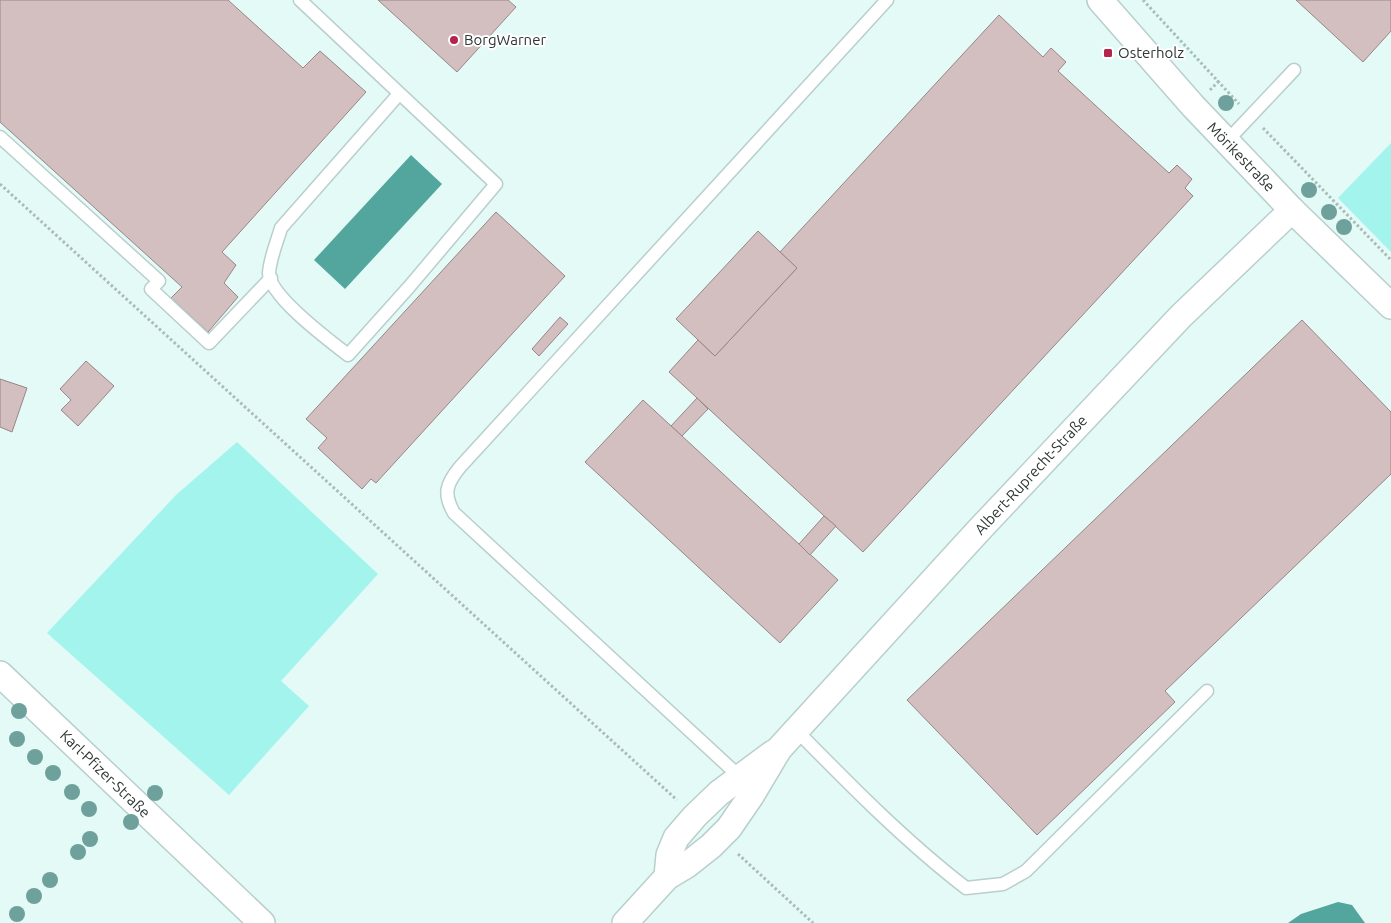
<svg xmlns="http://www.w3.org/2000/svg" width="1391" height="923" font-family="Ubuntu,sans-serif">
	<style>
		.green { fill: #a3f4ec }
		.water { fill: #52a69e }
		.building { fill: #d3bec0; stroke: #998587 }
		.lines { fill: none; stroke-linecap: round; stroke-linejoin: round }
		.lane-casing { stroke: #b8cfcc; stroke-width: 15 }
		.street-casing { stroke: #b8cfcc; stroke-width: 28 }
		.path { stroke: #a9bcb9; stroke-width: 3; stroke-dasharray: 2.5 2.5; stroke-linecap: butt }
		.lane { stroke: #fff; stroke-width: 12 }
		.street { stroke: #fff; stroke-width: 25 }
		.tree { fill: #6ea09c }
		.poi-dot { fill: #b5244d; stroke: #fff; stroke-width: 2 }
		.labels { text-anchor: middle; stroke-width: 4; stroke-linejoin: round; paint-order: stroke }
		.poi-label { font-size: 15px; fill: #2e3736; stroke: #fff; text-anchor: start }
		.street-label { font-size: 15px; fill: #2e3736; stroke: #fff }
	</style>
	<rect width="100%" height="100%" fill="#e3faf7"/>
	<g class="green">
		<polygon points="1391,143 1391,252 1338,198"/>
		<polygon points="237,442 378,574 281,681 309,706 229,795 47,633 176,495"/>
	</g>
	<g class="water">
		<polygon points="411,155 442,184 345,289 314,260"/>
		<polygon points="1338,902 1352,905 1365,923 1288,923 1301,914"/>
	</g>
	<g class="building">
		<polygon points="0,0 228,0 303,68 320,51 366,92 222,252 236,265 224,283 238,297 208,332 171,298 182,287 0,122"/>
		<polygon points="378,0 508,0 516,7 457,72"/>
		<polygon points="1296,0 1391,0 1391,31 1363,62"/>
		<polygon points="999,15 1043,57 1051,48 1066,62 1058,71 1169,173 1177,165 1192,179 1185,188 1193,196 863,552 669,372 698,340 715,356 797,268 780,252"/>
		<polygon points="496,212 565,276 376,483 371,479 362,489 318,448 327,438 306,419"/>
		<polygon points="758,231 797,268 715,356 676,319"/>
		<polygon points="560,317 568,324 539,356 532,349"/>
		<polygon points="1302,320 1391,412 1391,474 1165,691 1175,702 1037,835 907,700"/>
		<polygon points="86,361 114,386 78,426 61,410 71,400 60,389"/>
		<polygon points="0,379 27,388 12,432 0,427"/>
		<polygon points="697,398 708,409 682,436 671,426"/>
		<polygon points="643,400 838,580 780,643 585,462"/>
		<polygon points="824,516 836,526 810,555 799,544"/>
	</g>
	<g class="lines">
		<g class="lane-casing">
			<g id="lane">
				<path d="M300,0l196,184 -87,103 -61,68c-18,-14 -79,-59 -79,-82 1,-15 8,-31 12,-45l118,-134"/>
				<polyline points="0,137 159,281 151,289 209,343 271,278"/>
				<polyline points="1227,141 1294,70"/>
				<path d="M796,730c54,55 109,111 170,158l37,-4 23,-13 181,-180"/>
				<path d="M740,777l-286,-264c-11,-19 -8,-29 6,-46l427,-467"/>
			</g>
		</g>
		<g class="street-casing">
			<g id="street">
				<polyline points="1100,0 1193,106 1292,210 1391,306"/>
				<polyline points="0,674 262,923"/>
				<polyline points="667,877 669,855 676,838 695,816 719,793 773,753"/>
				<polyline points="625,923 667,877 687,865 711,846 729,828 751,796 779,749 979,530 1181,316 1292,210"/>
			</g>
		</g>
		<g class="path">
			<polyline points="1143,0 1239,104"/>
			<polyline points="1210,90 1219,81"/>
			<polyline points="1263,128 1391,260"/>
			<polyline points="0,184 677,800"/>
			<polyline points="738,854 813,923"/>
		</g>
		<use href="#lane" class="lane"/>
		<use href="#street" class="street"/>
	</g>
	<g class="tree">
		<circle cx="1226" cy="103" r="8"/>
		<circle cx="1309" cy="190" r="8"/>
		<circle cx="1329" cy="212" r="8"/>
		<circle cx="1344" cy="227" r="8"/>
		<circle cx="19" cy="711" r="8"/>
		<circle cx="17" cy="739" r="8"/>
		<circle cx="35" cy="757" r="8"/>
		<circle cx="53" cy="773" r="8"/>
		<circle cx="72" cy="792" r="8"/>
		<circle cx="155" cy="793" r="8"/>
		<circle cx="89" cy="809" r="8"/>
		<circle cx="131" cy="822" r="8"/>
		<circle cx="90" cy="839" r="8"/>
		<circle cx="78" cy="852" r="8"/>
		<circle cx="50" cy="880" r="8"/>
		<circle cx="34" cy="896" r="8"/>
		<circle cx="17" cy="914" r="8"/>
	</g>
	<g class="poi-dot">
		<circle cx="454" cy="40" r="5"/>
		<rect x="1103" y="48" width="10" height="10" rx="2.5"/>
	</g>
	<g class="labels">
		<g class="poi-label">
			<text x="464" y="45">BorgWarner</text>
			<text x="1118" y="58">Osterholz</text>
		</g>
		<g class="street-label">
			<text transform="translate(1241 157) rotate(46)" y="5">Mörikestraße</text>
			<text transform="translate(1031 475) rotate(-47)" y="5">Albert-Ruprecht-Straße</text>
			<text transform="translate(105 774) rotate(44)" y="5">Karl-Pfizer-Straße</text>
		</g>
	</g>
</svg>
